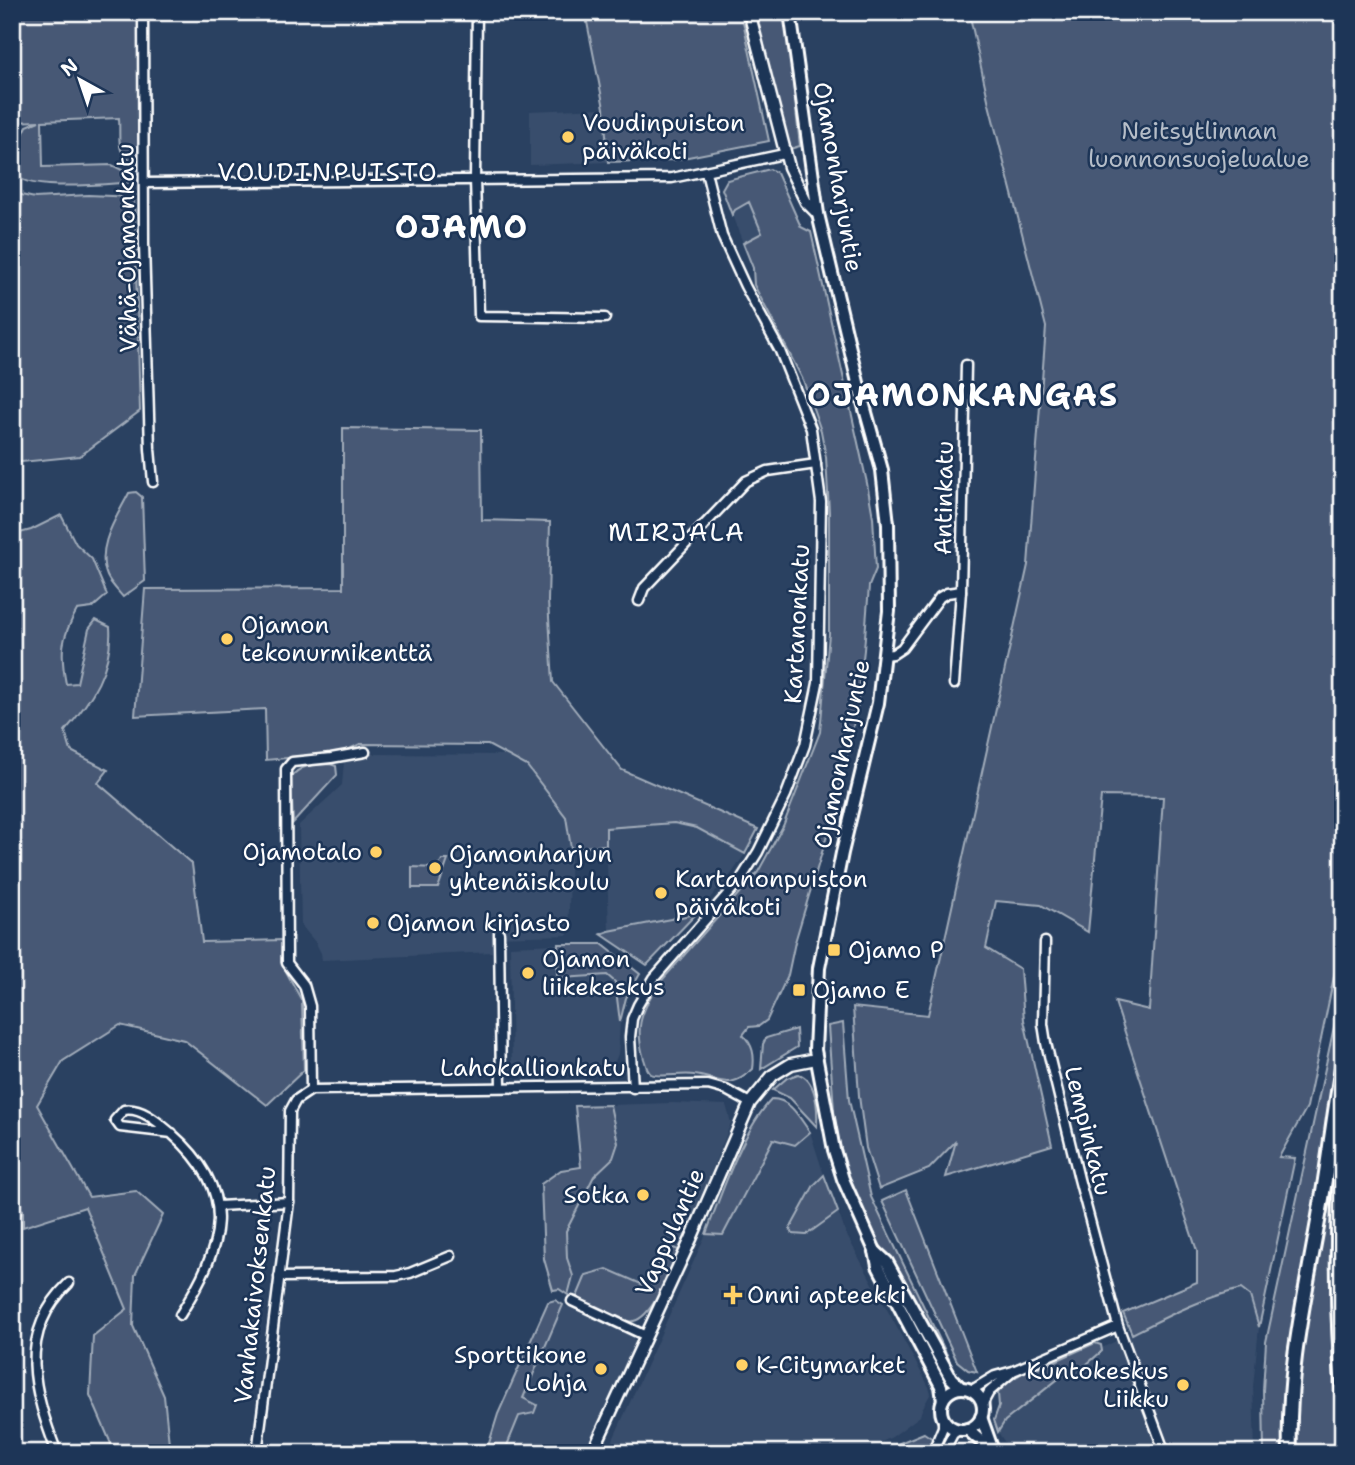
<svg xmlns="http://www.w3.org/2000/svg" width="1355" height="1465" font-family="'Shantell Sans',sans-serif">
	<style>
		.built { fill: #394e6c }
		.green { fill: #465975; stroke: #a2acba; stroke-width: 2 }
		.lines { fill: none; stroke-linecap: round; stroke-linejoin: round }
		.minor-casing { stroke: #fff; stroke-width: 13 }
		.tertiary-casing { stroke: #fff; stroke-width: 15 }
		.secondary-casing { stroke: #fff; stroke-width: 16 }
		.trunk-casing { stroke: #fff; stroke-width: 18 }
		.minor { stroke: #1d3557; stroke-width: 8 }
		.tertiary { stroke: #1d3557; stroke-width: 10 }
		.secondary { stroke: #1d3557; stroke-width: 10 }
		.trunk { stroke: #1d3557; stroke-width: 12 }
		.poi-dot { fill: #ffd166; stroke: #1d3557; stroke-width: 2.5 }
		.labels { text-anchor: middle; stroke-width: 5; stroke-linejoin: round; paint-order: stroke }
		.poi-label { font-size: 24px; fill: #fff; stroke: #1d3557; text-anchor: start }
		.park-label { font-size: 24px; fill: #b5bdc8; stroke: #1d3557 }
		.street-label { font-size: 24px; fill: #fff; stroke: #1d3557 }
		.neighbourhood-label { font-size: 26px; letter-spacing: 2px; fill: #fff; stroke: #1d3557 }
		.district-label { font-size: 32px; font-weight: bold; letter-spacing: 2px; fill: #fff; stroke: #1d3557 }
	</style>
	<rect width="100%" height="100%" fill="#2a4161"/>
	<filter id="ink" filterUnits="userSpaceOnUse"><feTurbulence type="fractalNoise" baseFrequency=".0143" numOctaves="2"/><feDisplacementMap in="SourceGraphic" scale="14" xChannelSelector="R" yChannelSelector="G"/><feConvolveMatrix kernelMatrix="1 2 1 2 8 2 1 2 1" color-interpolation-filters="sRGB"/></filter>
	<g filter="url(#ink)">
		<g class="built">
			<polygon points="604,108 608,162 530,165 530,111"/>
			<polygon points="749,202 762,233 743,243 732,215 735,210"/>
			<polygon points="366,754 507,755 527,766 566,817 571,848 568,935 493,937 492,952 322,960 321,953 316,943 301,925 299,825 342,785 344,762"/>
			<polygon points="650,823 674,823 697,828 745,854 732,873 696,914 609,931 606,828"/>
			<polygon points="558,944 557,967 567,979 607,975 615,982 620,1022 618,1054 613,1066 600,1074 519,1075 512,1066 510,946"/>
			<polygon points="672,1103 726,1105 731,1123 679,1250 667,1246 648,1288 586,1275 576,1299 568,1295 573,1276 567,1258 566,1231 594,1176 613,1158 618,1143 610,1105"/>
			<polygon points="810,1132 824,1175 814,1185 790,1229 806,1235 838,1212 846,1234 929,1387 931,1393 922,1409 920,1416 892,1437 858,1453 607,1453 706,1234 723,1235 773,1139 794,1145"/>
			<polygon points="1241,1289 1250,1296 1259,1327 1253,1386 1255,1453 1012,1453 998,1432 1005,1421 1076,1364 1081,1369 1102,1351 1102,1348 1187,1306 1220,1293"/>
			<polygon points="563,1305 632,1336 637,1345 587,1453 504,1453 519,1416 534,1413 537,1405 523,1398"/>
		</g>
		<g class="green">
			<path d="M12,12h126l1,155c-26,-16 -18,-22 -20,-49l-77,3 1,46 69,-2 22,11v6c-21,1 -112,12 -120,-10 -5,-12 8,-35 13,-46l12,-5 -27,1z"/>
			<polygon points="585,12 741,12 769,141 673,160 608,162 604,108"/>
			<polygon points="753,12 785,12 800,146 790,149"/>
			<path d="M969,12h374v921l-36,174 -28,50 16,1 -36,169 -9,-31 -9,-7c-39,9 -73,27 -109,45l-9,-21 74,-31v-31l-82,-249 34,8 14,-213 -62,-1 -13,136 -47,-27 -45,-4 -10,47 34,21 4,51 28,125 -106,32 10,-36 -27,28 -50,20 -13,-41 -7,-52 -6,-89 75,8 100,-450 18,-238 -57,-223z"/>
			<path d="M770,169l7,4 24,54 10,5 56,251 6,34 3,52 -7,17 -5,64 -7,59 -25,110 -37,123 -7,33 -21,45 -8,6 -10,1 -6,8c10,10 12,20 10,34 -25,23 -32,9 -59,6 -11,-2 -36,3 -43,-1 -5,-4 -5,-10 -7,-15 -9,-31 -4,-43 11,-71l103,-116 25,-46 37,-94 9,-98v-122l-3,-55 -5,-26 -18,-51 -49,-95 -1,-17 -10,-25 19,-10 -13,-31 -14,8 -3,5 -10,-26 5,-9z"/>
			<polygon points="12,193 35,198 88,195 134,197 140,411 80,456 12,463"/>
			<polygon points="343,428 481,430 482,520 550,522 548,601 553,682 622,770 758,829 745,854 697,828 674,823 606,828 606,845 571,848 566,817 527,766 488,745 360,744 341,753 266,760 265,709 135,716 145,589 343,588"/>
			<path d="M136,492l6,5 3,84 -22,16c-5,-6 -13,-14 -16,-21 -12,-29 10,-59 22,-83z"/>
			<path d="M61,515l15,29 16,15 15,36 -15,13 -15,2c-16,28 -17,42 -11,74l11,-1 12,-54 7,-9 14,7c3,41 -19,74 -45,104l6,20 37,19 -10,13 94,81 10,78 80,-2 -1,22 21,39 2,69 -37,35 -83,-65 -64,-15 -57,36 -26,44 52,92 47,-6 27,24 -28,60 -2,51 31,70 6,57h-55l-25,-58 3,-59 34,-27 -42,-102 -62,20v-18l-11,25v-699l19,-5z"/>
			<path d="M330,764l6,2 1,9 -44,48 -2,-46c11,-13 23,-12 39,-13z"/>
			<polygon points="442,860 448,860 438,888 412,888 412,867 437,868"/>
			<polygon points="696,914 647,965 601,934 609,931"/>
			<polygon points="558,944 602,944 640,974 626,998 620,1022 615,982 607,975 562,978 557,974"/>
			<polygon points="1343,985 1343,1022 1310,1237 1288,1349 1283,1453 1264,1453 1263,1390 1266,1342"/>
			<polygon points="843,1023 849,1100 871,1197 950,1361 950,1366 894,1262 878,1243 848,1177 835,1124 828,1026"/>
			<polygon points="796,1029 797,1047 761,1069 763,1044 766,1038"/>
			<path d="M798,1074c19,5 20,36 19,53l-27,-29 -17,-8 14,-12z"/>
			<path d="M772,1099c19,0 28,20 38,33l-15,13 -22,-6 -50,96 -17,-1c15,-40 37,-105 66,-135z"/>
			<polygon points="610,1105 618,1143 613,1158 594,1176 566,1231 567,1258 573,1276 568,1295 559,1289 553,1290 544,1259 541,1184 561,1170 581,1167 575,1106"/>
			<polygon points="1335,1141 1332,1181 1330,1305 1338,1453 1296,1453 1294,1422 1297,1351"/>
			<polygon points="824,1175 838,1212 806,1235 793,1234 790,1229 814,1185"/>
			<polygon points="906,1190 977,1372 968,1370 957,1361 882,1201"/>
			<path d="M667,1246l12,4c-8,17 -28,77 -52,71 -17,-5 -34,-15 -51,-22l10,-24 21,-6 41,18z"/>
			<polygon points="555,1300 563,1305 523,1398 537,1405 534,1413 519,1416 504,1453 486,1453 498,1414 548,1302"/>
			<polygon points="1095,1343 1101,1345 1102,1351 1080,1370 1076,1365 1005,1421 998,1432 994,1420 999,1406 998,1393 1005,1384 1027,1370 1040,1368"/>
			<polygon points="924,1433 933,1439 927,1453 884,1453 880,1451"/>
		</g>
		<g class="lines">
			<g class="minor-casing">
				<g id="minor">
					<polyline points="143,12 144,244 150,449 153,482"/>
					<polyline points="477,12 475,179 479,316 605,318"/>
					<polyline points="145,183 672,178 784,154"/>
					<polyline points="639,601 644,588 746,481 768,471 816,464"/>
					<polyline points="884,655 893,654 902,648 940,597 947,593 961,591"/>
					<polyline points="954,684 961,591 966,365"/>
					<polyline points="499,933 501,1087"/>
					<polyline points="1045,942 1043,1024 1046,1043 1079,1179 1118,1326 1165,1453"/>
					<polyline points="633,1088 630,1037 632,1019 638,1005 654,978 741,879 758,852 786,795 805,745 818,683 821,502 811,429 780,351 745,286 722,236 706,172"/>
					<polyline points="311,1090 310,1006 304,985 287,963 286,769 292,762 331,758 365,752"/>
					<path d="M172,1133l-52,-6 -5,-7 9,-10c17,-3 34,12 47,23 70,61 52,113 9,182"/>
					<polyline points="219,1206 289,1202"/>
					<polyline points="279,1277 396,1276 410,1273 451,1256"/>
					<polyline points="572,1301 646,1336"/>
					<polyline points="972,1390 995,1376 1013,1371 1118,1326"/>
					<polyline points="982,1405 989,1392 1011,1373"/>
					<path d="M57,1453c-23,-61 -41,-119 12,-170"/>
					<polyline points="257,1453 289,1202 290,1111 296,1100 311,1090 708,1085 726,1090 750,1103"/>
					<polyline points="932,1453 943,1427 943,1418"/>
					<polyline points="943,1453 953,1434 960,1429"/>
				</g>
			</g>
			<g class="tertiary-casing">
				<g id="tertiary">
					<polyline points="749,12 789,167 806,202 818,214"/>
					<polyline points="592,1453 691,1239 750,1103 773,1075 791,1064 816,1059"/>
				</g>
			</g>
			<g class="secondary-casing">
				<g id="secondary">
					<polyline points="790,12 818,214 860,391 882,470 888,524 889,611 878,703 842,853 819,968 815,1050 834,1150 843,1179 875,1251 878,1266 941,1386 943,1400"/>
					<polyline points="875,1251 887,1262 951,1378 961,1388"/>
					<circle cx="962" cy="1409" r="21"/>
					<polyline points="981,1417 993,1451"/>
					<polyline points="967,1429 994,1453"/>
				</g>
			</g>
			<g class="trunk-casing">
				<g id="trunk">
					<path d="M1343,1138c-7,84 -7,168 0,252"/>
					<path d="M1290,1453c-3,-86 16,-160 30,-243 9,-50 14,-99 23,-148"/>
				</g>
			</g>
			<use href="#minor" class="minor"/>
			<use href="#tertiary" class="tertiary"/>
			<use href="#secondary" class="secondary"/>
			<use href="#trunk" class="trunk"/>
		</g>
	</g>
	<g class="poi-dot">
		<circle cx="568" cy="137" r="7"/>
		<circle cx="227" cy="639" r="7"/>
		<circle cx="376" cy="852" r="7"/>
		<circle cx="435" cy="868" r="7"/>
		<circle cx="661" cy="893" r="7"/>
		<circle cx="373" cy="923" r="7"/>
		<rect x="827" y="943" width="14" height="14" rx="3.5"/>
		<circle cx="528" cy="973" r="7"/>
		<rect x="792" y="983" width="14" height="14" rx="3.5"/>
		<circle cx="643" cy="1195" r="7"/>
		<path d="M729.5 1284.5h7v7h7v7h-7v7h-7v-7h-7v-7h7z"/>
		<circle cx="742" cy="1365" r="7"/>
		<circle cx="601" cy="1369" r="7"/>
		<circle cx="1183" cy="1385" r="7"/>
	</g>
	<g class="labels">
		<g class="poi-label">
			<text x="582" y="131">Voudinpuiston<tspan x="582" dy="28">päiväkoti</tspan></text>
			<text x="241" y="633">Ojamon<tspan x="241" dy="28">tekonurmikenttä</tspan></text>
			<text x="362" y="860" text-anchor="end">Ojamotalo</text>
			<text x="449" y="862">Ojamonharjun<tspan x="449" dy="28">yhtenäiskoulu</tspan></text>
			<text x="675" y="887">Kartanonpuiston<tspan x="675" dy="28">päiväkoti</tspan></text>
			<text x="387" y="931">Ojamon kirjasto</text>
			<text x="848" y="958">Ojamo P</text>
			<text x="542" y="967">Ojamon<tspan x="542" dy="28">liikekeskus</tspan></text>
			<text x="813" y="998">Ojamo E</text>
			<text x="629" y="1203" text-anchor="end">Sotka</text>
			<text x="747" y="1303">Onni apteekki</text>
			<text x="587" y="1363" text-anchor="end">Sporttikone<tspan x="587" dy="28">Lohja</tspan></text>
			<text x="756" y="1373">K-Citymarket</text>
			<text x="1169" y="1379" text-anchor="end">Kuntokeskus<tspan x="1169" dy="28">Liikku</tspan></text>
		</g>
		<g class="park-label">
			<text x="1199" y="139">Neitsytlinnan<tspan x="1199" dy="28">luonnonsuojelualue</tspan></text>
		</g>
		<g class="street-label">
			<text transform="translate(838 177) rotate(80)" y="8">Ojamonharjuntie</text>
			<text transform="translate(127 248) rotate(-91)" y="8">Vähä-Ojamonkatu</text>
			<text transform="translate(944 498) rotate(-89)" y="8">Antinkatu</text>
			<text transform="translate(797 624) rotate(-87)" y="8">Kartanonkatu</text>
			<text transform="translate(842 754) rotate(-78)" y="8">Ojamonharjuntie</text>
			<text x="533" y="1076">Lahokallionkatu</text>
			<text transform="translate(1088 1131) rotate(76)" y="8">Lempinkatu</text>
			<text transform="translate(670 1232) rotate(-66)" y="8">Vappulantie</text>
			<text transform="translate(255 1285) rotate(-84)" y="8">Vanhakaivoksenkatu</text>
		</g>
		<g class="neighbourhood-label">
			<text x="328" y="181">VOUDINPUISTO</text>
			<text x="677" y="541">MIRJALA</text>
		</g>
		<g class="district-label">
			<text x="462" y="238">OJAMO</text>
			<text x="963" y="406">OJAMONKANGAS</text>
		</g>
	</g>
	<rect width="1355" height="1465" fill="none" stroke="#1d3557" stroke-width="42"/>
	<rect x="21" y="21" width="1313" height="1423" fill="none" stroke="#fff" stroke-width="2.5" filter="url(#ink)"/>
	<g transform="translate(80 80) rotate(320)" stroke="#1d3557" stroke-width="5" paint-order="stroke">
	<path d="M0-5L12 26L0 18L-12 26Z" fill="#ffffff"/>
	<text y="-10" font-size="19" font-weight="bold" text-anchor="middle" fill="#ffffff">N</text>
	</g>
</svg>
